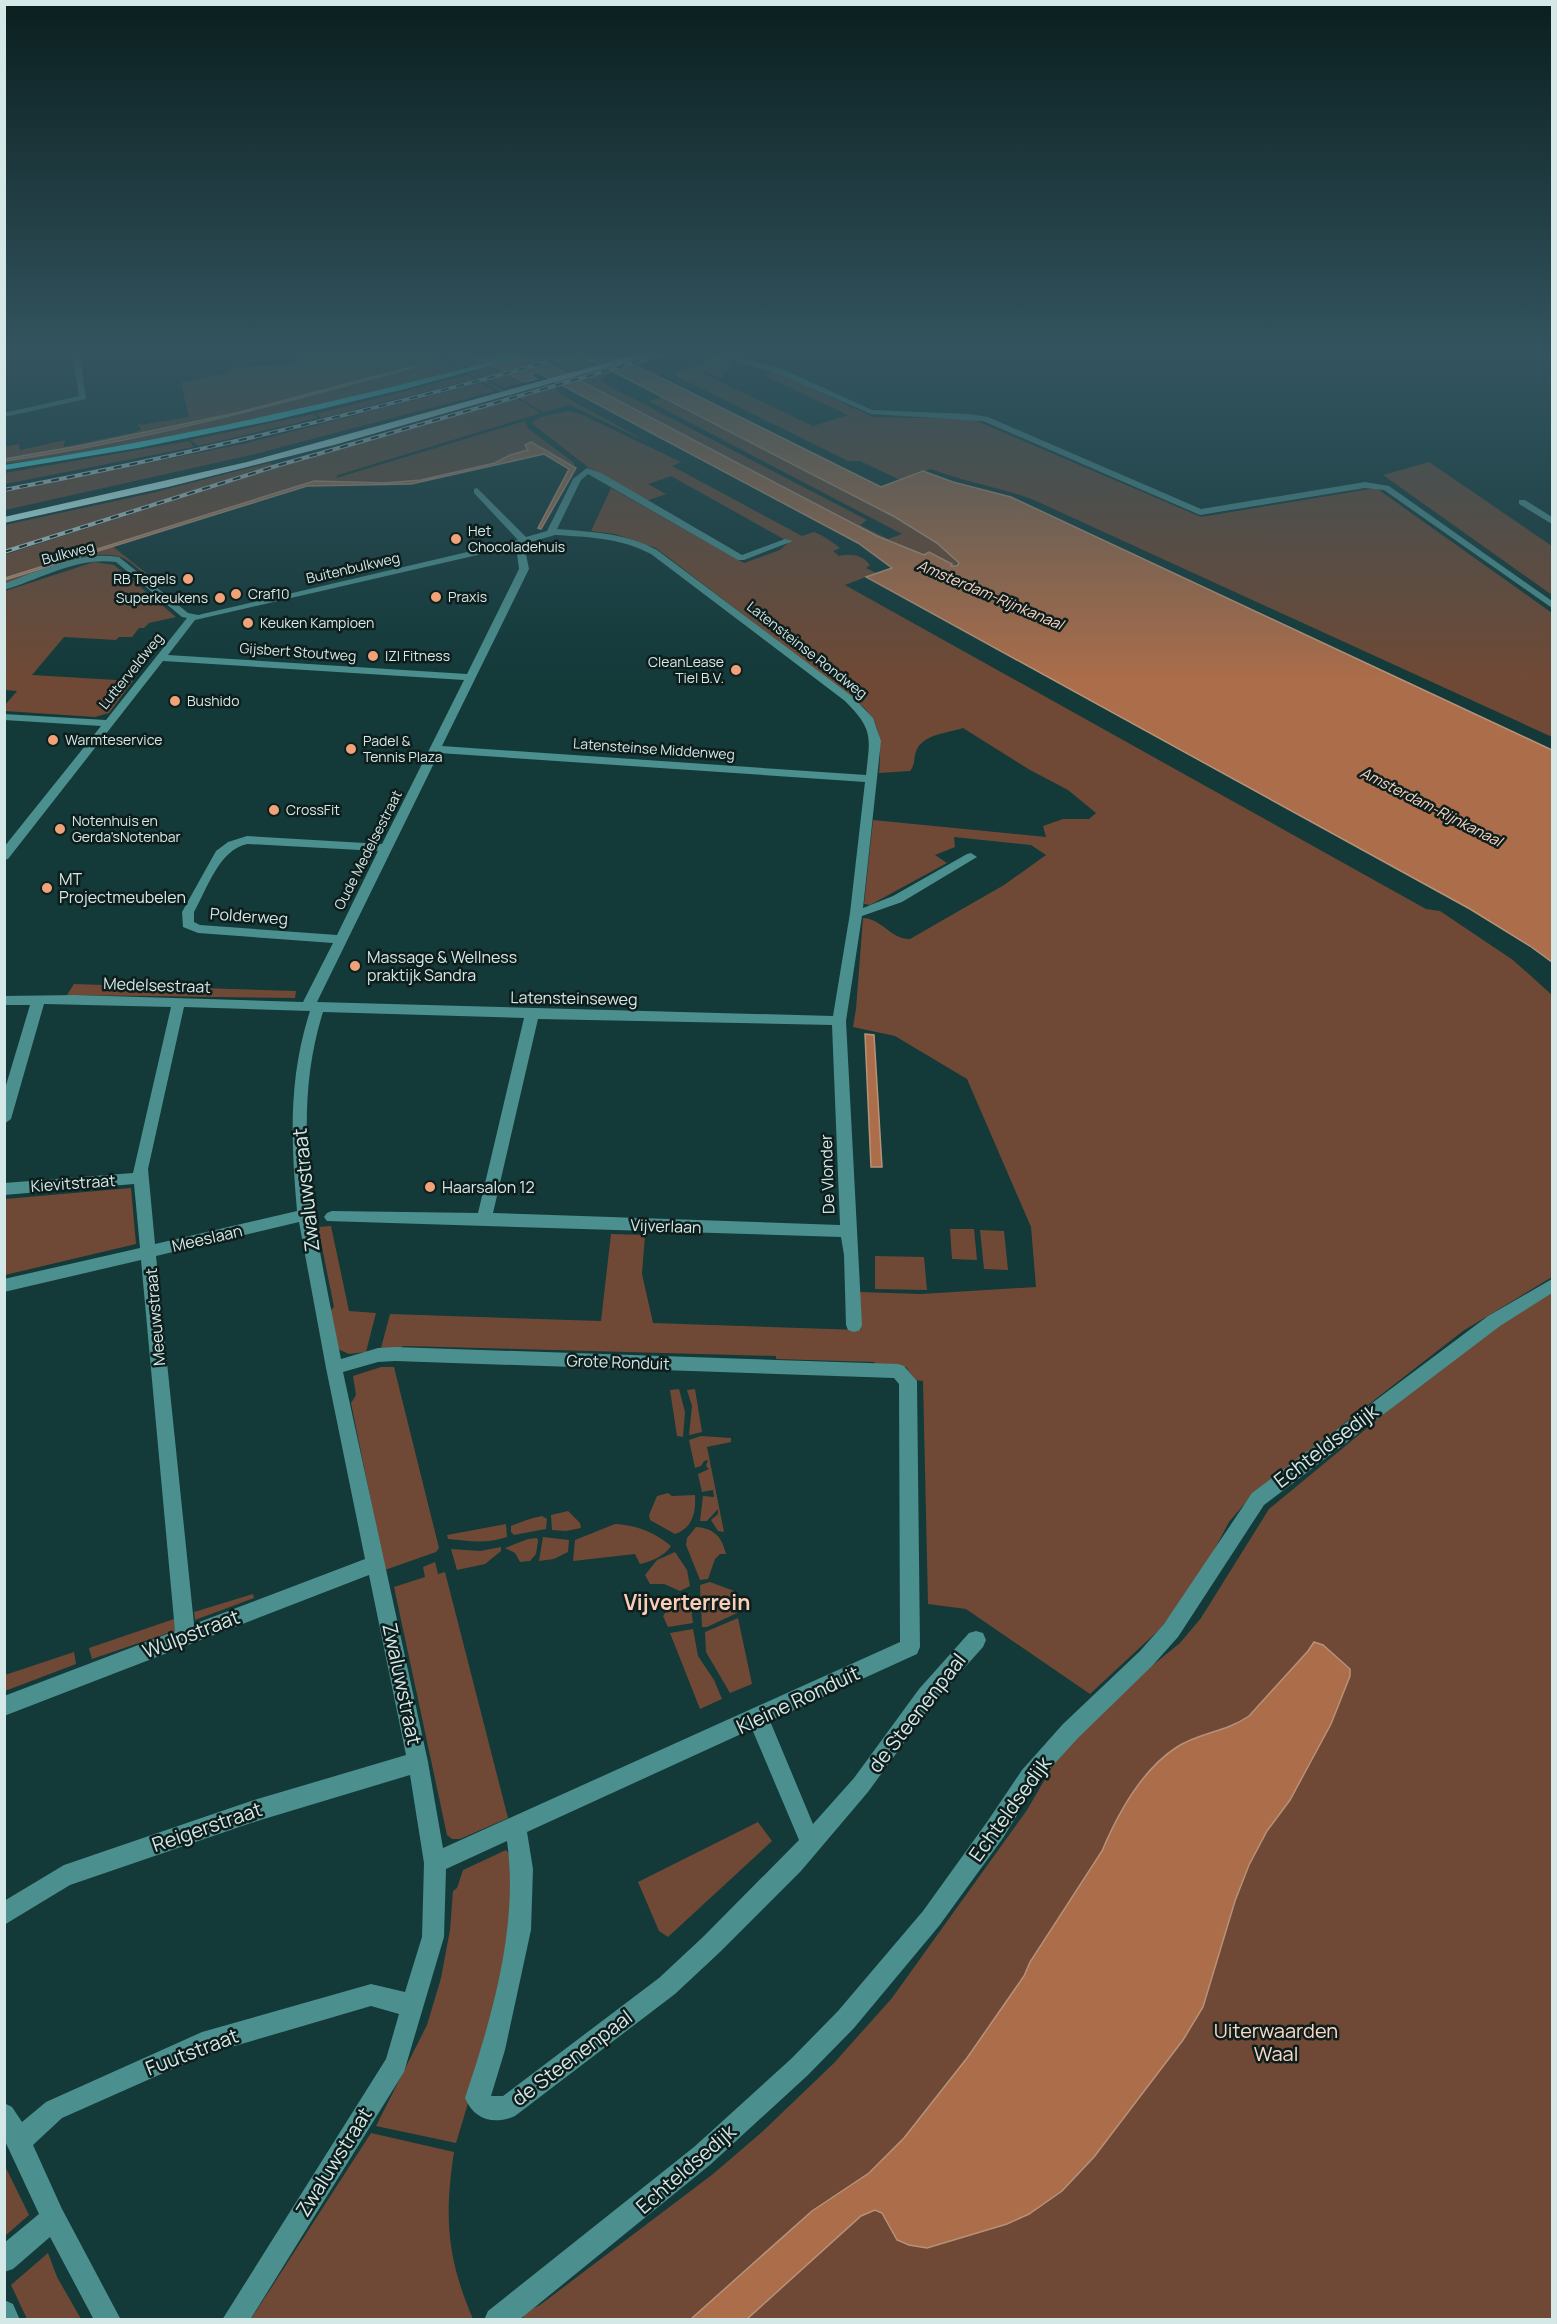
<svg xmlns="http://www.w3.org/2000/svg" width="1557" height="2324" font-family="Manrope,sans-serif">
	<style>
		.green { fill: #6f4935 }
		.water { fill: #ab6d4a; stroke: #b79279; stroke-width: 1.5 }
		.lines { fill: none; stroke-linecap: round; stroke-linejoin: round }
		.minor { fill: #4b8f8e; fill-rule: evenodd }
		.major { fill: #49ecea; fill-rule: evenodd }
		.highway { fill: #c1fffd; fill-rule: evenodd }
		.rail-casing { stroke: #b9d0cf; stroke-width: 4 }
		.rail { stroke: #0e1e1d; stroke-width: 2; stroke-dasharray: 8; stroke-linecap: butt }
		.poi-dot { fill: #f0a278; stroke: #0e1e1d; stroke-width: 2 }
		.labels { text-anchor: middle; stroke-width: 5; stroke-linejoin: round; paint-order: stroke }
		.far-poi-label { font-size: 14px; fill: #d4e8e7; stroke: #0e1e1d; text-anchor: start }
		.far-street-label { font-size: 14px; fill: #d4e8e7; stroke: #0e1e1d }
		.far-water-label { font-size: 15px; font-style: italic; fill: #fbd5c2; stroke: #0e1e1d }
		.poi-label { font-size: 16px; fill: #d4e8e7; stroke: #0e1e1d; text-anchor: start }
		.street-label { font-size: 16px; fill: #d4e8e7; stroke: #0e1e1d }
		.near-street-label { font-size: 20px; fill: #d4e8e7; stroke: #0e1e1d }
		.near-park-label { font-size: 20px; fill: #fdd7c4; stroke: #0e1e1d }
		.near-neighbourhood-label { font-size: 21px; font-weight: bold; fill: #fbceb7; stroke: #0e1e1d }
	</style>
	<rect width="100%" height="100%" fill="#133939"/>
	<g class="green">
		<path d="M292,353h137l29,17c-149,39 -301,72 -453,94v-17l14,-3 1,6 45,-10 -1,7 72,-15 6,-3 -4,-3 1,-4 1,3 49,-8 -8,-35 45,-8 6,-7 42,-1 29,-6z"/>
		<polygon points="434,353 463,367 541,413 338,475 336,478 525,421 529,429 574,463 574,466 532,442 526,446 529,450 510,455 495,463 428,479 385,483 313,481 5,578 4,555 242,478 513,399"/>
		<polygon points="442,353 466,353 525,382 504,388"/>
		<polygon points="536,353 577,353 614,372 603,377 602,380 607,385 867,520 860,525 888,539 902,534 649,401 663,397 896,517 941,546 959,565 951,566 927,554 924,556 877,536 556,368"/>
		<path d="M719,353h18l-6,4 1,9 -11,12 -16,-7 -4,2 112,53 35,-11 -85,-40 10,-4 100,46 99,2 229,98 175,-29 176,125v124l-518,-237c-34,-13 -70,-18 -103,-31l-31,11 -40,-19h-12l-174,-86 2,-4 31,-9z"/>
		<polygon points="468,375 474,379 322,418 315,414"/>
		<polygon points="481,383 495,391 251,455 5,510 5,492 247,443"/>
		<polygon points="554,387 562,395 649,443 570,405 543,412 519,398"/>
		<path d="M567,411l11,2 103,49 -9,4 130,70 12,-4c10,4 18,10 26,16l-7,3 6,5c13,-3 23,-1 31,9l-4,3 10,5 -31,12 581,324 14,2 73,49 39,35v282l-89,54 -211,164 -23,27 -27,51 -41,55 -71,66 -124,-85 -38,-5 -5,-223 -8,-1 -9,-13 -31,-3 -1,-2 -98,-3v-3l-373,-10 -5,3 -17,-1 9,-34 211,7 10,-87 34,1 -3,39 11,49 208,7 -2,-38 62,2 115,-7 -5,-60 -64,-148 -72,-43 -42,-9 3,-18 7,-91c18,0 29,22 47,21l94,-54 42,-30 -15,-10 -77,-8 1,10 -20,8 12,8 -77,42 -6,-1 9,-84 173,17 -3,-11 20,-7h26l7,-6 -28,-23 -38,-20 -67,-42c-15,5 -38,6 -46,21 -4,8 -1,15 -7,22l-31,2c2,-28 4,-49 -19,-69l-204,-156 -41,-14 -24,-3 20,-43 133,75 36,-13 9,-8 -118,-66 -23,8 18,10 -20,7 -58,-34 -57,-44 10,-6z"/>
		<polygon points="313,414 318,418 198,446 191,440"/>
		<polygon points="189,441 194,447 5,484 5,473"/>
		<polygon points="1429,462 1552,546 1552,595 1383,475"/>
		<polygon points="269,463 276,465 5,551 5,525 152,493"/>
		<path d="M111,545l40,32h-4c-7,-6 -16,-16 -26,-20 -32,-10 -85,16 -116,27l-1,-4z"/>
		<polygon points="94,562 114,565 176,617 149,623 144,628 139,628 132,637 119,637 116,640 64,637 32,675 133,681 109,713 95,717 5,711 5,705 17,691 5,690 5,591"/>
		<polygon points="74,984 296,991 295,998 67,995"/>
		<polygon points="131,1188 136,1244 5,1275 5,1199"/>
		<polygon points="331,1226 349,1311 376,1313 366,1352 349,1354 338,1349 330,1311 334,1307 318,1227"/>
		<polygon points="950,1229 974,1229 977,1260 952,1259"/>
		<polygon points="980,1230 1004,1231 1008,1270 984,1269"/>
		<polygon points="875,1256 924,1257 927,1290 875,1289"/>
		<polygon points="1552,1292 1552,2319 704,2319 703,2308 691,2319 522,2320 526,2312 540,2305 713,2174 762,2132 834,2063 892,1998 1027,1810 1059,1755 1100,1708 1180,1643 1201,1618 1269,1509 1464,1348"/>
		<polygon points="381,1367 394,1367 439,1548 436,1552 385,1570 351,1403 356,1395 353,1376"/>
		<polygon points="679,1389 685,1412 683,1437 677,1436 670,1390"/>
		<polygon points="695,1389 702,1432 689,1435 692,1406 687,1390"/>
		<polygon points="701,1436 731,1438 731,1442 707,1447 724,1532 718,1531 711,1520 718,1514 718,1509 707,1521 700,1521 703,1496 714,1497 713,1490 702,1492 698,1474 709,1469 706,1466 708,1460 704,1461 701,1466 695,1468 689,1440"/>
		<path d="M668,1493l4,3 23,-1c1,17 -2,33 -20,39l-25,-14 -1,-5 8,-19z"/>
		<polygon points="568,1511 580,1523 581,1528 566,1531 552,1530 551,1515"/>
		<path d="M542,1516l5,3 -1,10 -32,6 -3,-3v-6c10,-4 20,-8 31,-10z"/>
		<path d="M506,1524l1,13c-20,7 -38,4 -59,2l-1,-4z"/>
		<path d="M615,1524c22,1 39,8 56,22 -5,9 -20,16 -31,18l-5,-10 -62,7 2,-21z"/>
		<path d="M696,1527c18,1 26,10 30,27h-6l-5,5 -7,20 -8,1 -14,-35 1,-7z"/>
		<polygon points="543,1537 569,1540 568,1552 554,1559 539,1561"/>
		<polygon points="537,1538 538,1541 536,1554 530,1561 520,1562 515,1553 505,1548 528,1539"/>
		<polygon points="501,1547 501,1551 485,1564 457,1570 451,1549 480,1551"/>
		<polygon points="675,1552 687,1570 690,1586 680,1591 664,1584 650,1584 645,1575 657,1560"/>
		<polygon points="435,1562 438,1574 445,1572 508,1818 460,1839 452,1839 447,1835 394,1587 425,1577 423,1567"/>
		<polygon points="710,1582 734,1591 737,1613 707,1627 702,1627 700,1585"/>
		<polygon points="253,1594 254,1598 195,1620 194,1612"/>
		<polygon points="684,1594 689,1594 693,1623 668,1627 663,1616 673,1602"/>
		<polygon points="177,1618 177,1630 92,1659 89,1648"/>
		<polygon points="738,1618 752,1684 730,1693 706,1652 705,1632"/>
		<polygon points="693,1629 698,1656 714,1680 722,1699 700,1709 670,1633"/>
		<polygon points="74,1652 76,1664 5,1691 5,1675"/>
		<polygon points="758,1822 772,1841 668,1937 659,1931 638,1882"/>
		<polygon points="506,1850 515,1860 506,1955 472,2090 456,2143 376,2126 427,2025 441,1978 450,1930 453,1891 457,1888 463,1870"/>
		<path d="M371,2133l83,19c-10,66 -7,106 19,167h-222z"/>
		<polygon points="5,2166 29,2215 5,2236 4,2236"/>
		<polygon points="48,2253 57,2277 81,2319 27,2319 11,2285"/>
	</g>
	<g class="water">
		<polygon points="466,353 536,353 556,368 877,536 924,555 929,552 952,564 951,566 957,566 959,563 937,543 895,517 577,353 611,353 881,487 923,471 953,482 1011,497 1552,750 1552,962 1530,946 1470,909 866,577 892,568 858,543 537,372 531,375 537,379 525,382"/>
		<path d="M410,367l2,1c-133,36 -272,74 -407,93v-2l79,-14 156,-33z"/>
		<polygon points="531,442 576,468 541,529 538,528 569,469 544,454 411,484 307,486 5,580 5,578 314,481 385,483 421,480 495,463 510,455 528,450 525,445"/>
		<polygon points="865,1034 874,1035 882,1167 871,1167"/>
		<path d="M1314,1642l9,3 27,24v7l-19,48 -21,39 -20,37 -23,31 -18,34 -14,36 -32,106 -20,33 -89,117 -32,34 -33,23 -22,10 -80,24 -18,-3 -12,-5 -15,-27 -7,-3 -14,6 -114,103h-56l121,-108 57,-38 35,-35 63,-80 57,-82 6,-14 72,-111c16,-38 39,-81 75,-104 21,-14 49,-15 72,-31l59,-65z"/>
	</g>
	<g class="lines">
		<g class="minor">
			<polygon points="72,353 80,353 86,399 4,417 4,413 79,396"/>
			<polygon points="738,353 747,353 743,359 780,368 872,410 969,414 988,417 1201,509 1365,482 1389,486 1552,601 1552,608 1384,490 1365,488 1200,515 983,421 871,414 774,372 737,363 733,358"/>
			<polygon points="1544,353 1552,353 1552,357"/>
			<path d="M587,468l16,6 139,81 43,-16 8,2 -49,19h-6l-150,-86 -7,6 -24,49c35,3 69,4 100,21l196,147 20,21 8,23 -18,167 30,-12 74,-42 4,-1 6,4 -75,45 -40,14 -16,105 16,304 -2,5 -6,2 -6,-2 -2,-5 -2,-70 -3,-18 -514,-16 -3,-4 3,-4 5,-2 146,2 46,-195 -201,-6c-36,114 -4,233 18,347l37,-11 17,-1 503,17 6,2 13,15 3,266 -3,7 -147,67 43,103 41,-46 65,-89 50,-56 7,-2 7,2 3,7 -3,7 -50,56 -65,89 -67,79 -81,81 -45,42 -160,122c-21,9 -41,4 -50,-18 27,-81 54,-172 42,-257l-61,28 -2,68 -40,135 -154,248h-28l164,-261 13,-45 -28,-8 -167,49 -142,63 -29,27 29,64 59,111h-27l-44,-83 -37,32 -9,3v-29l35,-29 -35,-75v-36l8,4 10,15 24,-20 156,-70 169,-48 34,8 17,-55 2,-74 -14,-88 -159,48 -181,62 -66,40v-24l60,-36 187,-64 155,-46 -37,-180 -365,141v-20l171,-65 -34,-371 -137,32v-13l136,-31 -6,-64 -130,11v-12l129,-10 38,-166 -127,-3 -33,115 -7,5v-32l26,-87h-26v-9l71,-1 228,7 30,-59 -135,-10 -15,-6 -1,-15 34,-61 12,-9 19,-6 135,8 82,-164 -301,-19 -155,198 -4,1v-13l97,-121 -97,-6v-6l102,6 81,-102 -5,-1 -66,-55c-40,-5 -75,17 -112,28v-6c37,-14 75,-33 115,-27l69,56 10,2 320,-75 -44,-47v-4l3,-1 49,49 21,-6 26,-52zM555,535c34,2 66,3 96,19l194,147c29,29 25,36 21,74l-424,-29 87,-177 -5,-25zM516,546l3,23 -52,105 -299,-19 27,-35zM439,753l426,29 -15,131 -17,103 -516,-14zM247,844l131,7 -41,84 -137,-10 -6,-3v-10c13,-23 25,-62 53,-68zM184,1007l126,4c-22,68 -19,130 -13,200l-142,33 -7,-75zM538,1019l294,6 8,200 -347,-12zM299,1222l27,146 39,191 -171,65 -38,-368zM395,1361l499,17 5,6 1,258 -457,206 -15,-86 -85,-390 35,-10zM752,1729l47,111 -95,96 -45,42 -156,118h-12l14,-46 26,-120 2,-61 -6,-37z"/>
			<polygon points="1519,500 1525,500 1552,517 1552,524 1519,504"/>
			<polygon points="1552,1279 1552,1293 1500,1326 1264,1505 1178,1637 1153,1665 1078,1738 1036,1784 1003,1838 939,1926 854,2028 808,2075 711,2164 519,2320 484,2320 488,2311 694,2147 792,2058 838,2011 923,1911 987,1822 1022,1770 1063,1724 1140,1651 1164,1624 1252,1493 1488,1316"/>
			<polygon points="4,2300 13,2304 20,2320 4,2320"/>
		</g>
		<path class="major" d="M524,353h13l-132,36 -134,32 -133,27 -134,22v-5c176,-27 348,-66 520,-112z"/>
		<polygon class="highway" points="642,353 657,353 334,445 168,487 4,523 4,517 247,462"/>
		<g class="rail-casing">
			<g id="rail">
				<path d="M4,490c194,-37 386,-84 576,-137"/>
				<polyline points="4,552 276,466 668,353"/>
			</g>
		</g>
		<use href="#rail" class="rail"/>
	</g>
	<linearGradient id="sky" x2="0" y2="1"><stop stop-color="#0a1f1f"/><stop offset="0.52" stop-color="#33545f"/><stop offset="1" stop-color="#33545f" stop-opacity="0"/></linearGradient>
	<rect width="1557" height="679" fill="url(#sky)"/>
	<g class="poi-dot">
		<circle cx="456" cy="539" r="6"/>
		<circle cx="188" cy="579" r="6"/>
		<circle cx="236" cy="594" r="6"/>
		<circle cx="436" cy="597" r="6"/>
		<circle cx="220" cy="598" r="6"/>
		<circle cx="248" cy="623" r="6"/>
		<circle cx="373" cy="656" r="6"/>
		<circle cx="736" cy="670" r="6"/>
		<circle cx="175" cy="701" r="6"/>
		<circle cx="53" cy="740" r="6"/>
		<circle cx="351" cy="749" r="6"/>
		<circle cx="274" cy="810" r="6"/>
		<circle cx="60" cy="829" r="6"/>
		<circle cx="47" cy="888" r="6"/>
		<circle cx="355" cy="966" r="6"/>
		<circle cx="430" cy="1187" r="6"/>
	</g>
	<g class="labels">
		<g class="far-poi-label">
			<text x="468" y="536">Het<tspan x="468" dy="16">Chocoladehuis</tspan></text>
			<text x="176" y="584" text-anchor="end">RB Tegels</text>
			<text x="248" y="599">Craf10</text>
			<text x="448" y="602">Praxis</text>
			<text x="208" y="603" text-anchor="end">Superkeukens</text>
			<text x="260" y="628">Keuken Kampioen</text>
			<text x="385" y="661">IZI Fitness</text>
			<text x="724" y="667" text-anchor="end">CleanLease<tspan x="724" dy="16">Tiel B.V.</tspan></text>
			<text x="187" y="706">Bushido</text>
			<text x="65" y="745">Warmteservice</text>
			<text x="363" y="746">Padel &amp;<tspan x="363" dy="16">Tennis Plaza</tspan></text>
			<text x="286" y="815">CrossFit</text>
			<text x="72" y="826">Notenhuis en<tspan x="72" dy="16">Gerda'sNotenbar</tspan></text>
		</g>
		<g class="far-street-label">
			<text transform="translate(68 553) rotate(-15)" y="5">Bulkweg</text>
			<text transform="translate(353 568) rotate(-13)" y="5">Buitenbulkweg</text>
			<text transform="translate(807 650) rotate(38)" y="5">Latensteinse Rondweg</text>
			<text transform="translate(298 652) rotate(4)" y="5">Gijsbert Stoutweg</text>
			<text transform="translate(131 671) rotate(-51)" y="5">Lutterveldweg</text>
			<text transform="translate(654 749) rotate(4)" y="5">Latensteinse Middenweg</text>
			<text transform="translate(368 850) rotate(-63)" y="5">Oude Medelsestraat</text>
		</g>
		<g class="far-water-label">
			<text transform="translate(990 595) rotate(23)" y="5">Amsterdam-Rijnkanaal</text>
			<text transform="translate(1431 807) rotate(27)" y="5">Amsterdam-Rijnkanaal</text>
		</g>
		<g class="poi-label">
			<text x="59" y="885">MT<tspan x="59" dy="18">Projectmeubelen</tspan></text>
			<text x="367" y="963">Massage &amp; Wellness<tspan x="367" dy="18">praktijk Sandra</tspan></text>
			<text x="442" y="1193">Haarsalon 12</text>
		</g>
		<g class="street-label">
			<text transform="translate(249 916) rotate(4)" y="6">Polderweg</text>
			<text transform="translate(157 985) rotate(2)" y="6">Medelsestraat</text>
			<text transform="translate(574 998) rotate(1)" y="6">Latensteinseweg</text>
			<text transform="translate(827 1174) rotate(-92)" y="6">De Vlonder</text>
			<text transform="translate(73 1183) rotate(-4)" y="6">Kievitstraat</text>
			<text transform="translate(666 1226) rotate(2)" y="6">Vijverlaan</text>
			<text transform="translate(207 1238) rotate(-13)" y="6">Meeslaan</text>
			<text transform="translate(155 1317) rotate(-95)" y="6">Meeuwstraat</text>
			<text transform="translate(618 1362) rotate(2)" y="6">Grote Ronduit</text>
		</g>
		<g class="near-street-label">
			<text transform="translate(306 1190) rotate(-96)" y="7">Zwaluwstraat</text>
			<text transform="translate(1326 1446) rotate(-37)" y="7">Echteldsedijk</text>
			<text transform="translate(191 1634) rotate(-21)" y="7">Wulpstraat</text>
			<text transform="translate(402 1684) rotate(78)" y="7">Zwaluwstraat</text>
			<text transform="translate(798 1700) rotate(-25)" y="7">Kleine Ronduit</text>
			<text transform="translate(917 1713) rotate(-52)" y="7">de Steenenpaal</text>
			<text transform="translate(1010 1809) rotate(-54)" y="7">Echteldsedijk</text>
			<text transform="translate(207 1827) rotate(-19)" y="7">Reigerstraat</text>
			<text transform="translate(192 2052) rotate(-21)" y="7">Fuutstraat</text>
			<text transform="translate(572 2058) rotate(-37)" y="7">de Steenenpaal</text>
			<text transform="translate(334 2162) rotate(-58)" y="7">Zwaluwstraat</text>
			<text transform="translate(686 2169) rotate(-41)" y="7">Echteldsedijk</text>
		</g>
		<g class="near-park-label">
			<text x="1276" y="2038">Uiterwaarden<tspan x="1276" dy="23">Waal</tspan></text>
		</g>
		<g class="near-neighbourhood-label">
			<text x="687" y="1610">Vijverterrein</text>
		</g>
	</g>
	<rect width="1557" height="2324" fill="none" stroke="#d4e8e7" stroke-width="12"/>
</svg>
